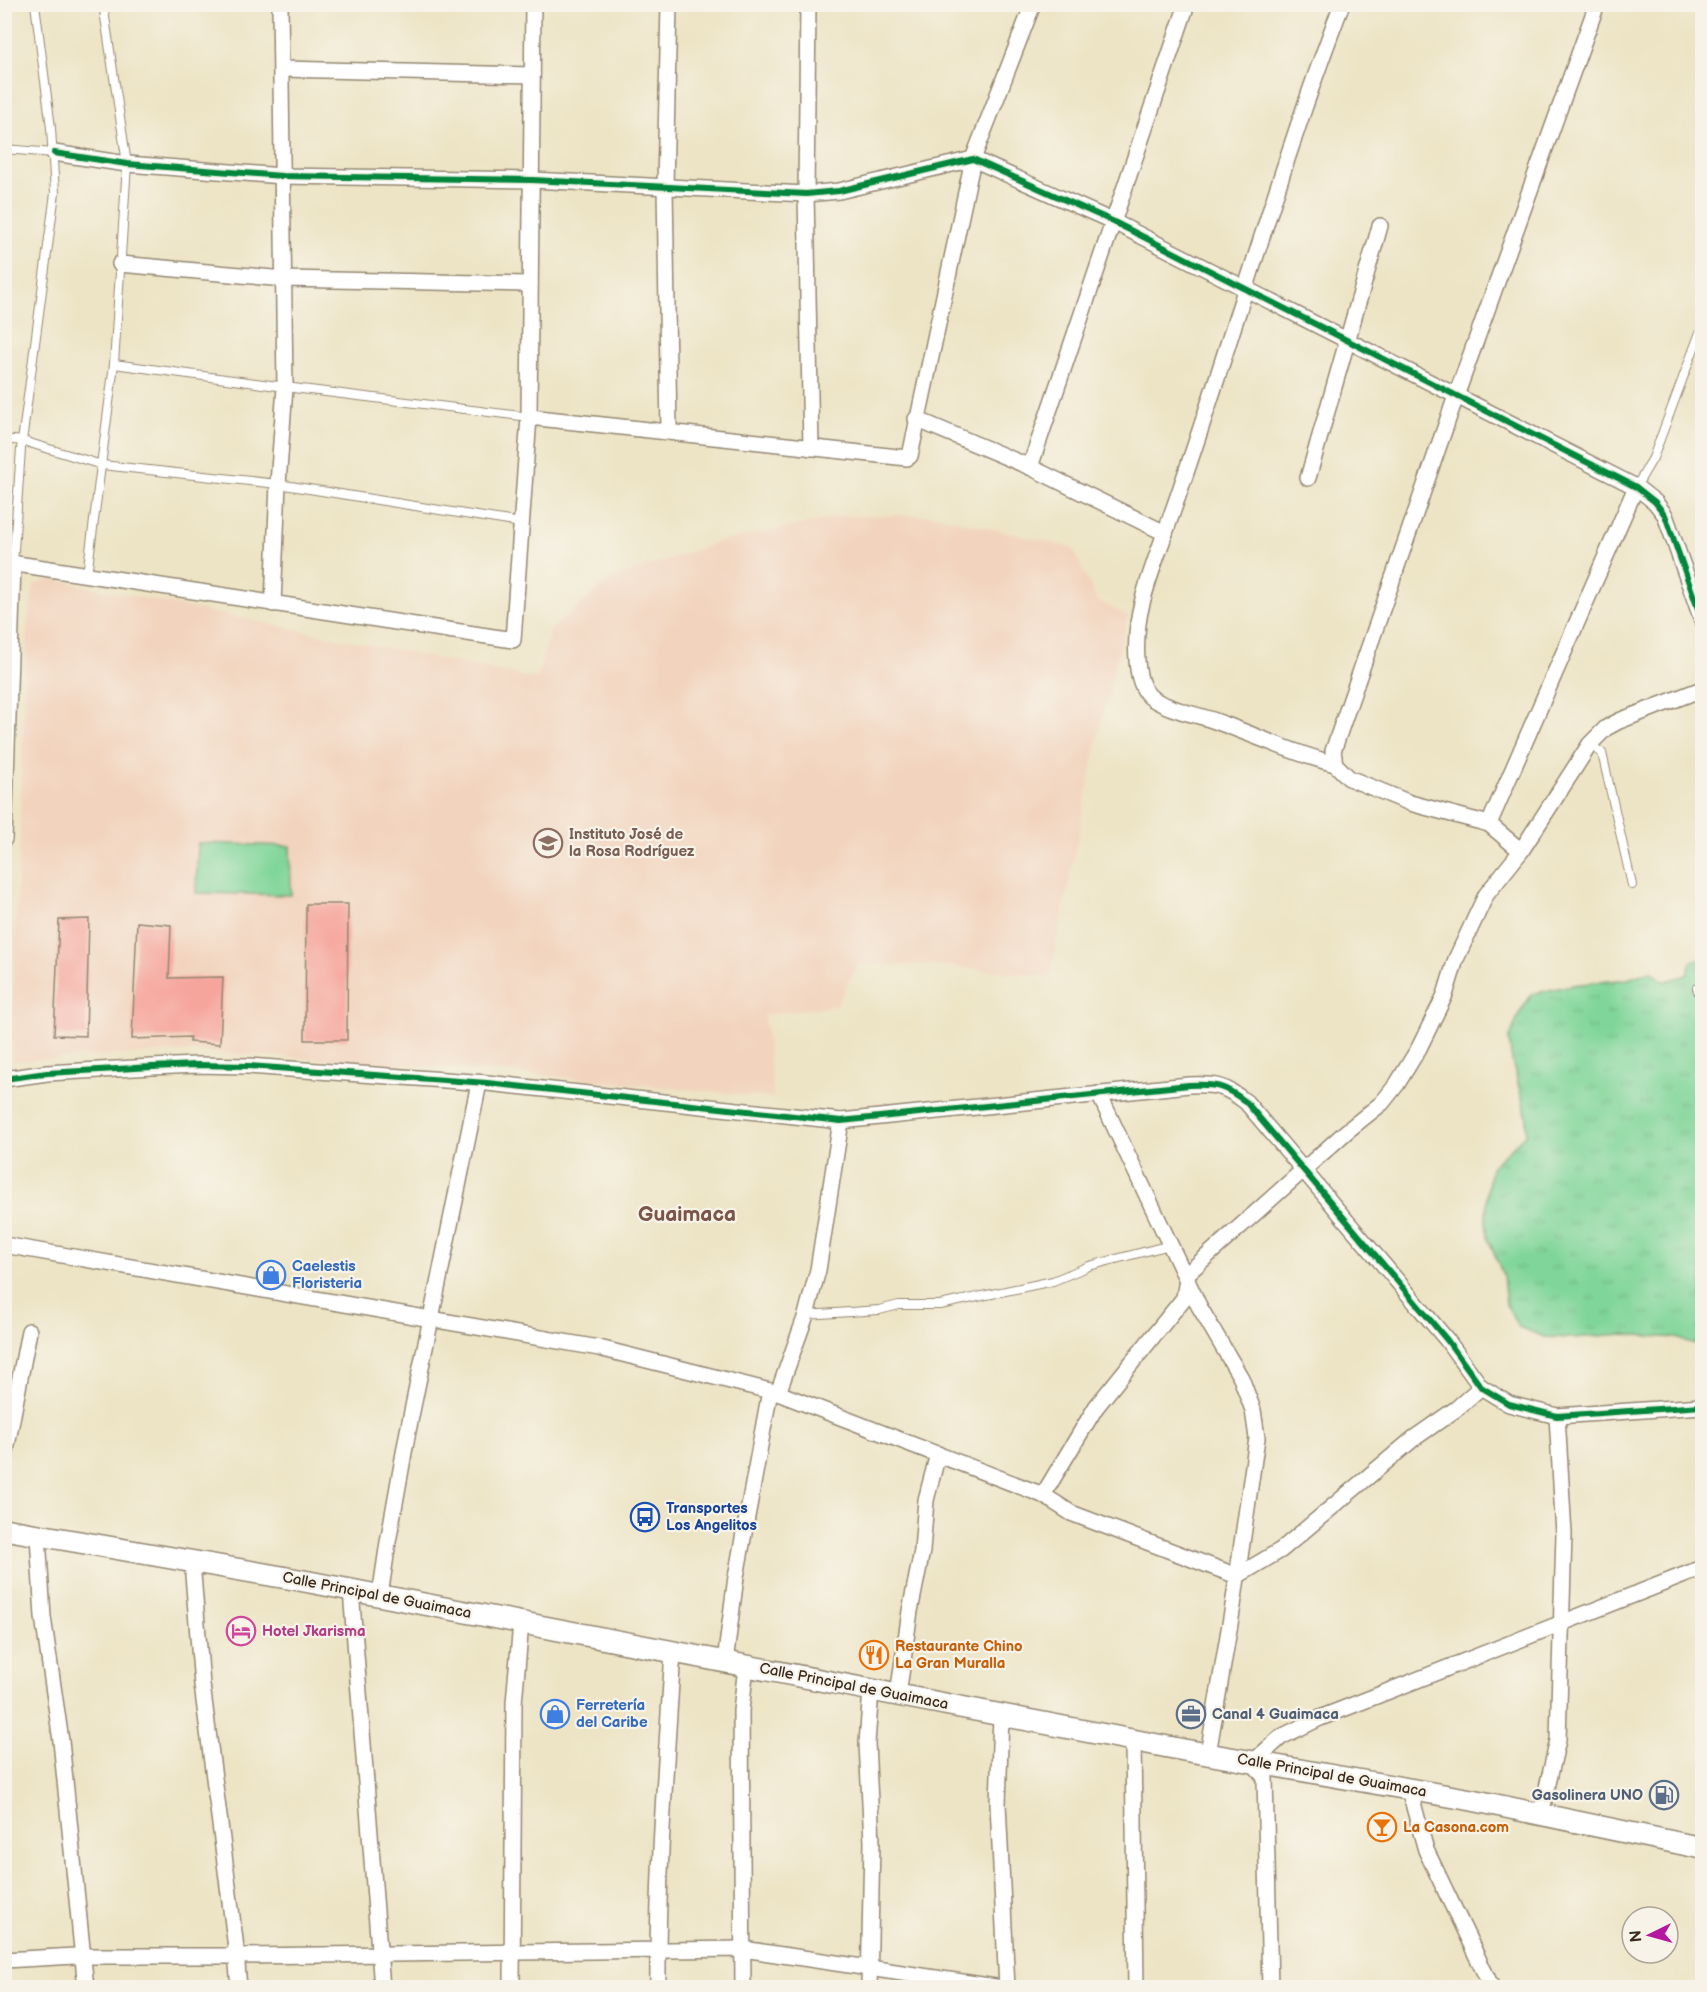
<svg xmlns="http://www.w3.org/2000/svg" width="1707" height="1992" font-family="'Balsamiq Sans',sans-serif">
	<style>
		.built { fill: #f2d4be }
		.grass { fill: url(#grass-tufts); stroke: #5e805c; stroke-width: 1.5 }
		.pitch { fill: #80d69a; stroke: #5e805c; stroke-width: 1.5 }
		.building { fill: #f6a59c }
		.lines { fill: none; stroke-linecap: round; stroke-linejoin: round }
		.service-casing { stroke: #948772; stroke-width: 10 }
		.minor-casing { stroke: #948772; stroke-width: 18 }
		.secondary-casing { stroke: #948772; stroke-width: 24 }
		.service { stroke: #fff; stroke-width: 8 }
		.minor { stroke: #fff; stroke-width: 15 }
		.secondary { stroke: #fff; stroke-width: 21 }
		.cycleway-casing { stroke: #f7f3e8; stroke-width: 10 }
		.cycleway { stroke: #00873e; stroke-width: 6 }
		.labels { text-anchor: middle; stroke-width: 4.5; stroke-linejoin: round; paint-order: stroke }
		.education-label { font-size: 15px; font-weight: bold; fill: #785e54; stroke: #f7f3e8; text-anchor: start }
		.shop-label { font-size: 15px; font-weight: bold; fill: #366cbe; stroke: #f7f3e8; text-anchor: start }
		.transit-label { font-size: 15px; font-weight: bold; fill: #164399; stroke: #f7f3e8; text-anchor: start }
		.street-label { font-size: 15px; fill: #3b2a1e; stroke: #f7f3e8 }
		.hotel-label { font-size: 15px; font-weight: bold; fill: #b23c85; stroke: #f7f3e8; text-anchor: start }
		.food-label { font-size: 15px; font-weight: bold; fill: #c56008; stroke: #f7f3e8; text-anchor: start }
		.service-label { font-size: 15px; font-weight: bold; fill: #4e5e75; stroke: #f7f3e8; text-anchor: start }
		.district-label { font-size: 21px; font-weight: bold; fill: #7c554a; stroke: #f7f3e8 }
	</style>
	<defs>
		<pattern id="grass-tufts" width="24" height="20" patternUnits="userSpaceOnUse" patternTransform="scale(1.5)"><rect width="24" height="20" fill="#80d69a"/><path d="M3 7l-1-3M5 7V3M7 7l1-3M15 17l-1-3M17 17v-4M19 17l1-3" fill="none" stroke="#70b884"/></pattern>
	</defs>
	<rect width="100%" height="100%" fill="#f7f3e8"/>
	<filter id="ink" filterUnits="userSpaceOnUse"><feTurbulence type="fractalNoise" baseFrequency=".0167" numOctaves="2"/><feDisplacementMap in="SourceGraphic" scale="12" xChannelSelector="R" yChannelSelector="G"/><feConvolveMatrix kernelMatrix="1 2 1 2 8 2 1 2 1" color-interpolation-filters="sRGB"/></filter>
	<filter id="wash" filterUnits="userSpaceOnUse"><feTurbulence type="fractalNoise" baseFrequency=".008" numOctaves="4" result="noise"/><feDisplacementMap in="SourceGraphic" scale="24" xChannelSelector="R" yChannelSelector="G"/><feGaussianBlur stdDeviation="1.35" result="paint"/><feColorMatrix in="noise" values="0 0 0 0 0 0 0 0 0 0 0 0 0 0 0 0 0 1.4 0 .05"/><feComposite in="paint" operator="in"/></filter>
	<g filter="url(#wash)">
		<rect width="100%" height="100%" fill="#ede4c5"/>
		<polygon class="built" points="935,515 1073,548 1097,600 1128,616 1101,722 1050,977 938,965 858,964 836,1006 764,1015 774,1098 497,1071 193,1051 11,1061 27,624 34,585 51,579 537,679 550,630 612,579 718,542 843,516"/>
		<polygon class="grass" points="1702,959 1702,1346 1676,1338 1623,1334 1572,1338 1545,1337 1518,1327 1506,1304 1503,1275 1488,1238 1486,1222 1487,1193 1491,1167 1526,1134 1527,1117 1512,1061 1509,1040 1519,1014 1532,994 1572,985 1628,979 1650,971 1664,982 1687,975 1691,962"/>
		<polygon class="pitch" points="198,843 290,846 291,895 196,893"/>
		<g id="blocks">
			<g class="building">
				<polygon points="306,904 348,904 347,1040 305,1040"/>
				<polygon points="89,919 86,1036 54,1035 59,920"/>
				<polygon points="137,922 171,925 169,978 223,977 220,1044 190,1042 190,1037 132,1039"/>
			</g>
		</g>
	</g>
	<g filter="url(#ink)">
		<use href="#blocks" fill-opacity="0" stroke="#948772" stroke-width="1.5"/>
		<g class="lines">
			<g class="service-casing">
				<g id="service">
					<polyline points="4,149 54,153"/>
					<polyline points="114,364 285,387 529,417"/>
					<polyline points="4,439 23,441 102,465 278,484 521,523"/>
					<polyline points="1636,487 1653,458 1702,327"/>
					<polyline points="13,564 21,449 55,193 51,128 35,4"/>
					<polyline points="87,575 114,364 127,164 103,4"/>
					<polyline points="1590,744 1602,753 1632,885"/>
					<polyline points="1697,988 1702,1001"/>
					<polyline points="806,1315 879,1310 899,1305 940,1305 1053,1281 1089,1266 1170,1245"/>
				</g>
			</g>
			<g class="minor-casing">
				<g id="minor">
					<polyline points="808,4 806,194 811,448"/>
					<polyline points="282,69 532,75"/>
					<polyline points="54,153 127,164 282,176 532,180 806,194 839,191 973,159 1112,221 1636,487 1655,502 1665,515 1702,620"/>
					<polyline points="120,264 284,279 530,284"/>
					<polyline points="529,417 907,458 910,456 973,159 1033,4"/>
					<path d="M916,419l114,48 135,66c63,-175 110,-355 177,-529"/>
					<polyline points="669,431 665,187 669,4"/>
					<polyline points="1030,467 1187,4"/>
					<polyline points="1308,478 1380,226"/>
					<path d="M1165,533c-8,23 -17,46 -23,70 -6,23 -12,81 11,96 19,12 44,15 65,23 39,14 77,32 117,42"/>
					<polyline points="4,562 513,640 529,417 533,4"/>
					<polyline points="273,604 278,484 285,387 280,4"/>
					<polyline points="1489,824 1636,487"/>
					<polyline points="4,839 13,564"/>
					<polyline points="1521,851 1489,824 1410,803 1349,778 1335,764 1333,751 1456,396 1597,4"/>
					<path d="M4,1079l43,-6 105,-6 44,-2 52,1 239,17 354,38 348,-36c27,-1 35,0 57,17l201,238 34,47 28,17 48,12 145,-10"/>
					<polyline points="1099,1094 1199,1306 1241,1378 1253,1410 1257,1438 1233,1606 1208,1754"/>
					<polyline points="4,1245 599,1348 778,1393 1043,1495 1071,1513 1237,1576 1281,1550 1413,1439 1456,1409 1481,1387"/>
					<polyline points="778,1393 806,1315 818,1270 841,1121"/>
					<polyline points="4,1461 29,1331"/>
					<polyline points="1043,1495 1096,1407 1184,1298 1188,1273 1347,1131 1382,1103 1397,1084 1419,1048 1445,995 1456,959 1486,895 1521,851 1590,744 1606,728 1619,721 1702,689"/>
					<polyline points="38,1536 43,1617 61,1741 86,1988"/>
					<polyline points="192,1562 202,1685 235,1940 239,1988"/>
					<polyline points="351,1590 382,1988"/>
					<polyline points="380,1596 388,1542 407,1436 479,1083"/>
					<polyline points="725,1662 736,1577 770,1391"/>
					<polyline points="898,1695 910,1611 922,1551 926,1500 938,1454"/>
					<polyline points="1001,1715 998,1804 1007,1988"/>
					<polyline points="1133,1740 1136,1988"/>
					<polyline points="1409,1789 1426,1850 1492,1988"/>
					<polyline points="1541,1814 1558,1740 1564,1534 1557,1416"/>
					<polyline points="4,1960 75,1956 238,1956 743,1949 1002,1988"/>
					<polyline points="512,1988 514,1703 521,1623"/>
					<path d="M658,1988c-1,-112 8,-225 15,-336"/>
					<polyline points="743,1988 741,1711 746,1666"/>
					<polyline points="869,1988 872,1842 867,1743 871,1690"/>
					<polyline points="1270,1988 1265,1778 1253,1762 1281,1737 1320,1718 1702,1568"/>
				</g>
			</g>
			<g class="secondary-casing">
				<polyline id="secondary" points="4,1529 299,1580 1184,1750 1472,1800 1702,1848"/>
			</g>
			<use href="#service" class="service"/>
			<use href="#minor" class="minor"/>
			<use href="#secondary" class="secondary"/>
			<g class="cycleway-casing">
				<g id="cycleway">
					<polyline points="54,153 127,164 282,176 532,180 806,194 839,191 973,159 1112,221 1636,487 1655,502 1665,515 1702,620"/>
					<path d="M4,1079l43,-6 105,-6 44,-2 52,1 239,17 354,38 348,-36c27,-1 35,0 57,17l201,238 34,47 28,17 48,12 145,-10"/>
				</g>
			</g>
			<use href="#cycleway" class="cycleway"/>
		</g>
	</g>
	<defs>
		<g id="school-ring" transform="scale(1.5)"><circle r="9.5" fill="#f7f3e8" stroke="#8d6e63" stroke-width="1.5"/><path d="M0-5L7-2L0 1L-7-2ZM-4 1L0 2.5L4 1V4Q0 6-4 4Z" fill="#8d6e63"/></g>
		<g id="shop-ring" transform="scale(1.5)"><circle r="9.5" fill="#f7f3e8" stroke="#3f7fe0" stroke-width="1.5"/><path d="M-5-2.5h2.3a2.7 3.5 0 0 1 5.4 0H5L5.5 6h-11ZM-1.5-2.5h3a1.5 2.3 0 0 0-3 0Z" fill="#3f7fe0"/></g>
		<g id="bus-ring" transform="scale(1.5)"><circle r="9.5" fill="#f7f3e8" stroke="#1a4fb4" stroke-width="1.5"/><path d="M-5-6H5V4H4V6H2V4H-2V6H-4V4H-5ZM-3.5-4V0h7V-4ZM-3.5 1.2v1.5H-2V1.2ZM2 1.2v1.5H3.5V1.2Z" fill="#1a4fb4"/></g>
		<g id="hotel-ring" transform="scale(1.5)"><circle r="9.5" fill="#f7f3e8" stroke="#d1479c" stroke-width="1.5"/><path d="M-6-4.5h1.5V1H6V5H4.5V3h-9V5H-6ZM-4 0a1.8 1.8 0 1 1 3.6 0ZM.5 0V-2.5h3Q6-2.5 6 0Z" fill="#d1479c"/></g>
		<g id="restaurant-ring" transform="scale(1.5)"><circle r="9.5" fill="#f7f3e8" stroke="#e8710a" stroke-width="1.5"/><path d="M-5-6h1v4h1v-4h1v4h1v-4h1v5L-1.5 .5V6h-2V.5L-5-1ZM5-6V6H3V1.5H1.5Q1.5-4 5-6Z" fill="#e8710a"/></g>
		<g id="office-ring" transform="scale(1.5)"><circle r="9.5" fill="#f7f3e8" stroke="#5c6f8a" stroke-width="1.5"/><path d="M-6-3h4V-5.5h4V-3h4V5H-6ZM-1-4.5V-3h2v-1.5ZM-6 0V1H6V0Z" fill="#5c6f8a"/></g>
		<g id="fuel-ring" transform="scale(1.5)"><circle r="9.5" fill="#f7f3e8" stroke="#5c6f8a" stroke-width="1.5"/><path d="M-5.5-6h7V0h2V4h1.3V-2.5L3-4.5l.8-.8L6-3V5H2.5V1h-1V6h-7ZM-4.2-4.7v3.2H.2V-4.7Z" fill="#5c6f8a"/></g>
		<g id="bar-ring" transform="scale(1.5)"><circle r="9.5" fill="#f7f3e8" stroke="#e8710a" stroke-width="1.5"/><path d="M-6-5H6L.8 .8V4.5H3.5V6h-7V4.5H-.8V.8Z" fill="#e8710a"/></g>
	</defs>
	<g fill-rule="evenodd">
		<use href="#school-ring" x="548" y="843"/>
		<use href="#shop-ring" x="271" y="1275"/>
		<use href="#bus-ring" x="645" y="1517"/>
		<use href="#hotel-ring" x="241" y="1631"/>
		<use href="#restaurant-ring" x="874" y="1655"/>
		<use href="#shop-ring" x="555" y="1714"/>
		<use href="#office-ring" x="1191" y="1714"/>
		<use href="#fuel-ring" x="1664" y="1795"/>
		<use href="#bar-ring" x="1382" y="1827"/>
	</g>
	<g class="labels">
		<g class="education-label">
			<text x="569" y="839">Instituto José de<tspan x="569" dy="17">la Rosa Rodríguez</tspan></text>
		</g>
		<g class="shop-label">
			<text x="292" y="1271">Caelestis<tspan x="292" dy="17">Floristeria</tspan></text>
			<text x="576" y="1710">Ferretería<tspan x="576" dy="17">del Caribe</tspan></text>
		</g>
		<g class="transit-label">
			<text x="666" y="1513">Transportes<tspan x="666" dy="17">Los Angelitos</tspan></text>
		</g>
		<g class="street-label">
			<text transform="translate(377 1595) rotate(11)" y="5">Calle Principal de Guaimaca</text>
			<text transform="translate(854 1686) rotate(11)" y="5">Calle Principal de Guaimaca</text>
			<text transform="translate(1332 1775) rotate(10)" y="5">Calle Principal de Guaimaca</text>
		</g>
		<g class="hotel-label">
			<text x="262" y="1636">Hotel Jkarisma</text>
		</g>
		<g class="food-label">
			<text x="895" y="1651">Restaurante Chino<tspan x="895" dy="17">La Gran Muralla</tspan></text>
			<text x="1403" y="1832">La Casona.com</text>
		</g>
		<g class="service-label">
			<text x="1212" y="1719">Canal 4 Guaimaca</text>
			<text x="1643" y="1800" text-anchor="end">Gasolinera UNO</text>
		</g>
		<g class="district-label">
			<text x="687" y="1221">Guaimaca</text>
		</g>
	</g>
	<rect width="1707" height="1992" fill="none" stroke="#f7f3e8" stroke-width="24"/>
	<g transform="translate(1650 1935) rotate(265)"><circle r="28" fill="#f7f3e8" stroke="#aca397" stroke-width="1.5"/>
	<path d="M0-4.5L10 22L0 15L-10 22Z" fill="#b5179e"/>
	<text y="-9" font-size="16" font-weight="bold" text-anchor="middle" fill="#3b2a1e">N</text>
	</g>
</svg>
